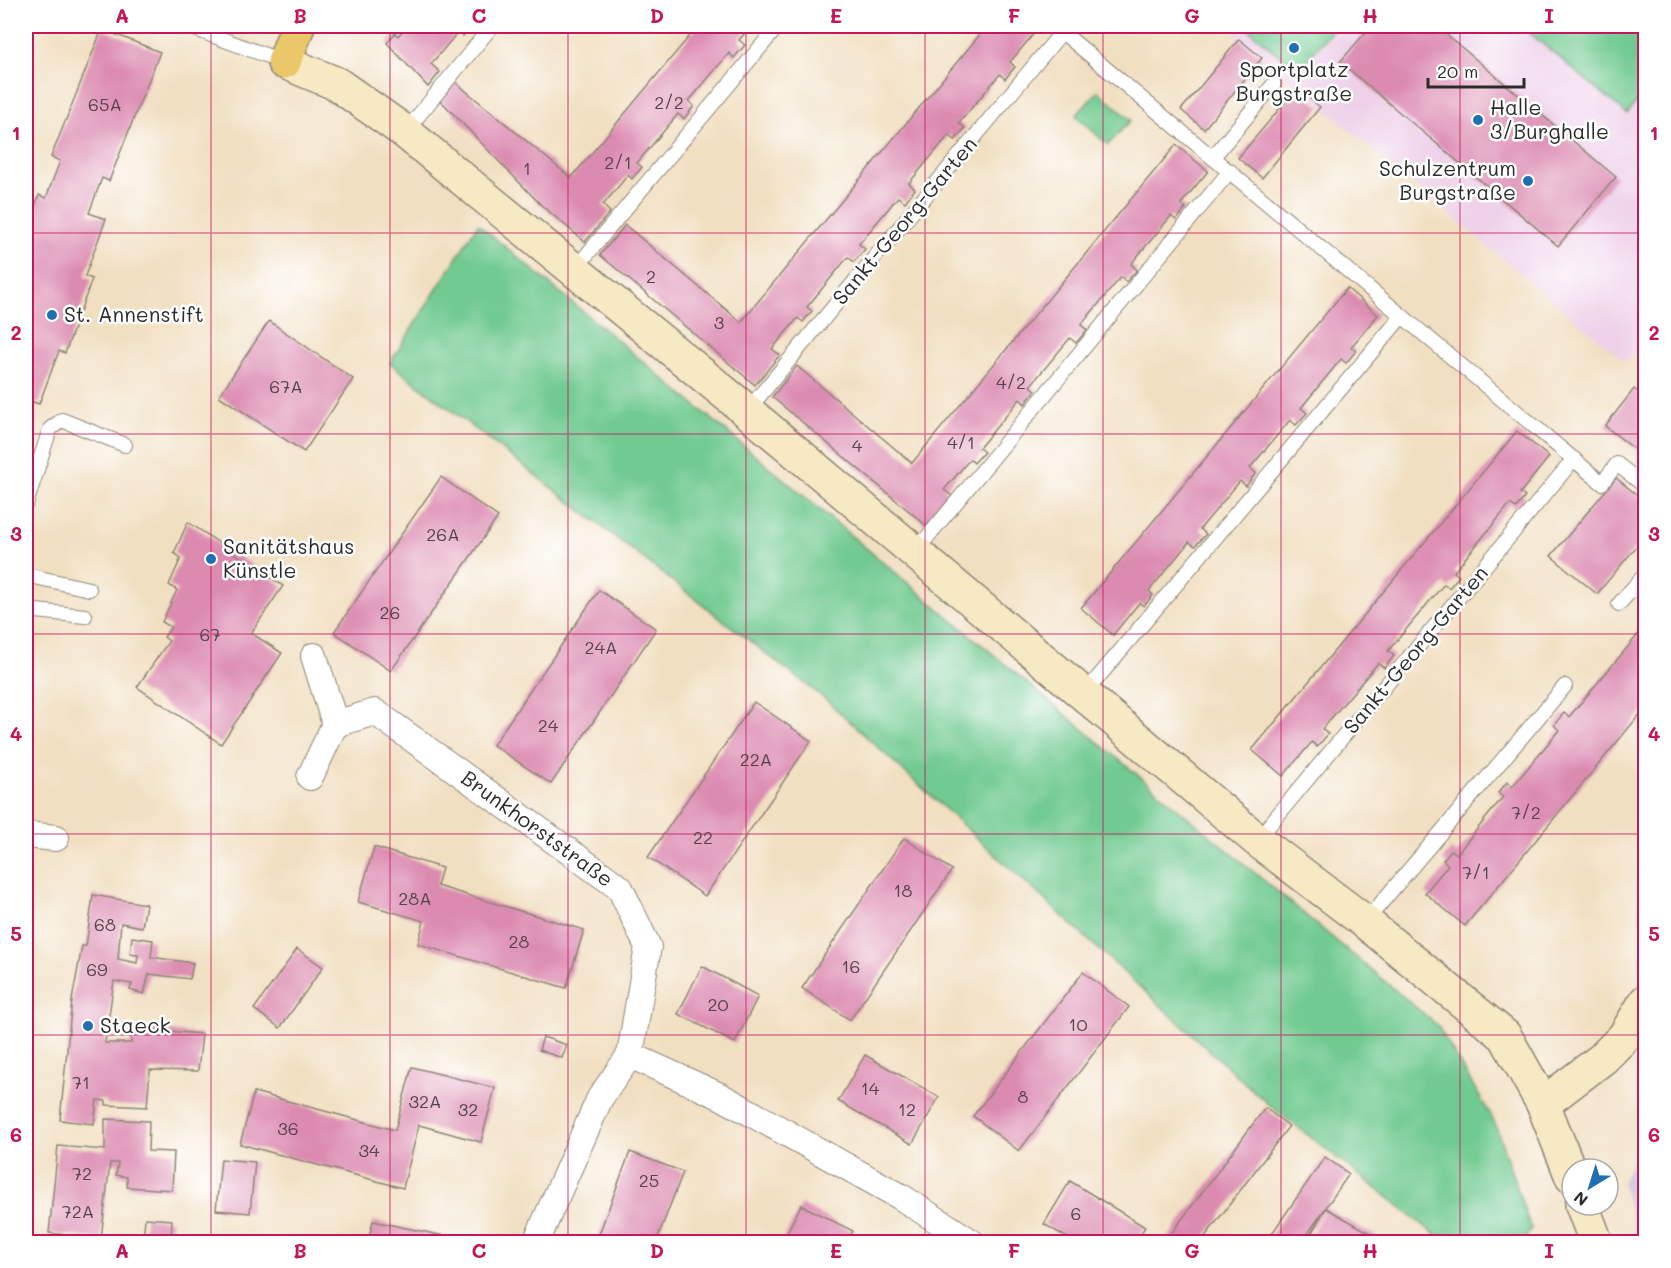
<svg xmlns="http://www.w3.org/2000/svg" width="1671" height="1268" font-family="Mali,sans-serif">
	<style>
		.built { fill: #eed0e8 }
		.industrial { fill: #ccbed4 }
		.green { fill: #71ca91; stroke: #4e7a5e; stroke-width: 1.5 }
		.building { fill: #dc8bb0 }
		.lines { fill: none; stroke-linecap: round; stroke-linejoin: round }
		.lane-casing { stroke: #8e8576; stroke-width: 16 }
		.street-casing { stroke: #8e8576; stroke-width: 28 }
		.secondary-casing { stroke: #8e8576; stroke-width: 36 }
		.primary-casing { stroke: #8e8576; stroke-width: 36 }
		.lane { stroke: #fff; stroke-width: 14 }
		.street { stroke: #fff; stroke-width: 26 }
		.secondary { stroke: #f7e9c3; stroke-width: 33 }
		.primary { stroke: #eac769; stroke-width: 33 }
		.grid { fill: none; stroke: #c2185b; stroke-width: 1.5; stroke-opacity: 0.55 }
		.poi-dot { fill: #1f6fb2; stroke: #fff; stroke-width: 2 }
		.labels { text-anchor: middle; stroke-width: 5; stroke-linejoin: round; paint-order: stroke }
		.number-label { font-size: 18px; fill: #57434c }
		.poi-label { font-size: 21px; fill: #2b2b2b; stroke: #fff; text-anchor: start }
		.street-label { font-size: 21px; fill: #2b2b2b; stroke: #fff }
		.neatline { fill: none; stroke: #c2185b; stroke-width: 2 }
		.grid-label { font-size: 20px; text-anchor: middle; font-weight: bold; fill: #c2185b }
	</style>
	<rect width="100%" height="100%" fill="#fff"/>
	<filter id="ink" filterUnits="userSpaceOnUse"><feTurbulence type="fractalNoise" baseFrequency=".0167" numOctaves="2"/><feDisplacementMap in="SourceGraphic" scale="12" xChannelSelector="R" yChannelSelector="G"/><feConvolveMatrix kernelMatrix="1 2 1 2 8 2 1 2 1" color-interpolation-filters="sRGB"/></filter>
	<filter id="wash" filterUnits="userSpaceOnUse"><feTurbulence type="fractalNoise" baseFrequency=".008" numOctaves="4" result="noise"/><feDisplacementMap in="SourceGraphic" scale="24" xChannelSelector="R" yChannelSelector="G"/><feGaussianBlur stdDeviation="1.35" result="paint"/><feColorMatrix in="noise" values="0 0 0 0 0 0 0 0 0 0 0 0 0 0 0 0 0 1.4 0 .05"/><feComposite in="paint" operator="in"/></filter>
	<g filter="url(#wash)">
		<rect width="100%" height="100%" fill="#f1dfc1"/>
		<polygon class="built" points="1225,26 1645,26 1645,337 1626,362"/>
		<polygon class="industrial" points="1645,1131 1645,1242 1638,1242 1622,1183"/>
		<g class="green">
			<polygon points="1244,26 1336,26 1298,71"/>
			<polygon points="1521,26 1645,26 1645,92 1627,114"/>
			<polygon points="1098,91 1131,120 1108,145 1076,116"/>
			<polygon points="478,224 1437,1025 1494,1121 1531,1229 1523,1242 1445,1242 1268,1104 825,699 390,363"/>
		</g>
		<g id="blocks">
			<g class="building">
				<polygon points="407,26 471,26 463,36 458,32 431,64 440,72 428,87 387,43 395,33 398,36"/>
				<polygon points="698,26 751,26 739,40 745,45 734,58 729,53 689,101 694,106 684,119 678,114 637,163 642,167 632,179 628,175 603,205 610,212 585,242 541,205 440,100 455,82 571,178"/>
				<polygon points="987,26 1031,26 1037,30 1010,62 1015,67 1005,79 1000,74 959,123 965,128 955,140 949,135 909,183 915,189 905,202 898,197 859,244 865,249 854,262 848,257 807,307 812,311 803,322 798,318 772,349 780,355 755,385 600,255 625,225 741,322"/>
				<polygon points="1371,26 1436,26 1616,177 1558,246 1340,62"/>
				<polygon points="102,29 160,52 109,181 102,178 89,213 106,219 85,276 92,279 65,353 59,351 39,404 33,402 26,422 26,233 39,195 46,198 60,161 51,157"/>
				<polygon points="1239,39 1262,58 1204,129 1181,110"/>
				<polygon points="1297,88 1320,107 1262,178 1238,158"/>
				<polygon points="1176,145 1208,171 1181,204 1186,208 1176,220 1171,216 1131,264 1137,270 1126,282 1121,277 1081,325 1087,330 1076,343 1070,338 1030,386 1036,390 1025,404 1020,399 979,448 984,452 974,463 970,459 944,490 952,496 927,526 772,397 797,366 912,463"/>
				<polygon points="1347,288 1378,315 1351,347 1356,351 1346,363 1341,359 1301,408 1307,413 1296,425 1290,420 1250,468 1256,473 1246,486 1240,481 1200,529 1206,534 1195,546 1189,542 1149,591 1153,595 1144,606 1139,603 1113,635 1081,608"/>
				<polygon points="269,321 353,379 304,452 219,396"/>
				<polygon points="1634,389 1646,398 1646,458 1605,426"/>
				<polygon points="1517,431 1549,457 1520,493 1525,497 1516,508 1510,504 1454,572 1459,576 1449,588 1444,584 1388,651 1394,656 1384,668 1378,663 1322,729 1328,734 1317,747 1312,742 1283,776 1252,750"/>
				<polygon points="441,477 498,517 391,671 334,632"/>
				<polygon points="1616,478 1646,502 1646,535 1597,594 1551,556"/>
				<polygon points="188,522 283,586 251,633 282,653 221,744 137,687 169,641 164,637 171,627 162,622 177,590 169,585 181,558 174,553"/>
				<polygon points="599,590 656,629 551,784 493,745"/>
				<polygon points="1641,631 1646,635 1646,707 1465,926 1425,893 1448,865 1443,860 1451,850 1457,854 1503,797 1498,793 1507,782 1512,787 1559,730 1554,725 1564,713 1569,717"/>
				<polygon points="754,702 811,741 705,896 648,857"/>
				<polygon points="904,838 952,870 850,1020 802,988"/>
				<polygon points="374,847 442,868 437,886 584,930 566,988 418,944 424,921 358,902"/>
				<polygon points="93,895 146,904 142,927 121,923 118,959 137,963 138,955 130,954 132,937 153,940 151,957 193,963 190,979 149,974 144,994 130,990 132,984 114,981 105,1043 131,1043 132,1028 202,1034 198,1071 150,1070 147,1107 106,1105 106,1101 97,1100 94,1124 60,1120 72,1000 82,946 86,946"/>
				<polygon points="297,949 323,967 280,1028 254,1009"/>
				<polygon points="702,966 758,996 735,1043 678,1014"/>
				<polygon points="1083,972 1129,1007 1019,1151 973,1116"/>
				<polygon points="543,1037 567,1045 562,1058 539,1050"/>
				<polygon points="865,1055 939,1097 912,1144 838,1101"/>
				<polygon points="412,1067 495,1088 481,1142 419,1125 403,1188 240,1144 254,1092 395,1130"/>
				<polygon points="1265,1108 1289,1126 1201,1242 1165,1242"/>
				<polygon points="105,1119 149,1121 148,1151 174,1152 172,1190 127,1187 127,1177 116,1175 118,1163 110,1163 101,1239 49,1233 58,1146 105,1150"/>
				<polygon points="630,1152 683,1172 656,1242 596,1242"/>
				<polygon points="1325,1157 1349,1174 1302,1242 1266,1242"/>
				<polygon points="221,1159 255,1162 250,1213 216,1210"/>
				<polygon points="1070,1181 1145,1227 1135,1242 1074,1242 1044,1224"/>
				<polygon points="801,1205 853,1231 847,1242 782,1242"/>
				<polygon points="1326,1208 1386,1242 1306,1242"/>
				<polygon points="145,1218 172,1220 171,1242 143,1242"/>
				<polygon points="373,1221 454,1238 452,1242 368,1242"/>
			</g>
		</g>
	</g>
	<g filter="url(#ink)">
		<use href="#blocks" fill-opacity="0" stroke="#8e8576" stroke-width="1.5"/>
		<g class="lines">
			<g class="lane-casing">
				<g id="lane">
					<polyline points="187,26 284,62"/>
					<polyline points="1055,26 1602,483 1617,464 1646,487"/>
					<polyline points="405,132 492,26"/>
					<polyline points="1213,157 1274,84"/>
					<polyline points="574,270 778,26"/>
					<polyline points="747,411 1062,32"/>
					<polyline points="26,504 50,429 62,420 125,445"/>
					<polyline points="915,552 1230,171"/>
					<polyline points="26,575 89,589"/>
					<polyline points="1619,604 1646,573"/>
					<polyline points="26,610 85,616"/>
					<polyline points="1084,694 1402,316"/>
					<polyline points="1257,840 1574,459"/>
					<polyline points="1365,922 1565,686"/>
				</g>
			</g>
			<g class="street-casing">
				<g id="street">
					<polyline points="314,656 335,724 375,712 620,888 648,947 630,1055"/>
					<polyline points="310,777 335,724"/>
					<polyline points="26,835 56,838"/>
					<polyline points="536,1242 600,1098 630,1055 722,1097 901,1197 971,1242"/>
				</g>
			</g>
			<g class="secondary-casing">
				<g id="secondary">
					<polyline points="284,62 337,84 405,132 747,411 1257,840 1365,922 1505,1036 1543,1104 1572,1177"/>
					<polyline points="1543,1104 1602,1059 1624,1037 1646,1001"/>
					<polyline points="1582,1205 1596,1242"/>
				</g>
			</g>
			<g class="primary-casing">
				<polyline id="primary" points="284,62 298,26"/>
			</g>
			<use href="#lane" class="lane"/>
			<use href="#street" class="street"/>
			<use href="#secondary" class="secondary"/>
			<use href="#primary" class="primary"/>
		</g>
	</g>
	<path class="grid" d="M211,26v1216M390,26v1216M568,26v1216M746,26v1216M925,26v1216M1103,26v1216M1281,26v1216M1460,26v1216M26,233h1620M26,434h1620M26,634h1620M26,834h1620M26,1035h1620"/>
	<g class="poi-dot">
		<circle cx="1294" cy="48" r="6"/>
		<circle cx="1478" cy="120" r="6"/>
		<circle cx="1528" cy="181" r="6"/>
		<circle cx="52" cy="315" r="6"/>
		<circle cx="211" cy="559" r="6"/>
		<circle cx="88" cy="1026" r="6"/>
	</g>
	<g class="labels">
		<g class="number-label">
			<text x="669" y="109">2/2</text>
			<text x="105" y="111">65A</text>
			<text x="618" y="169">2/1</text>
			<text x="527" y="175">1</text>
			<text x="651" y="283">2</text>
			<text x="719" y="329">3</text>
			<text x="1011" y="389">4/2</text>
			<text x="286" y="393">67A</text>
			<text x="961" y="449">4/1</text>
			<text x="857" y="452">4</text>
			<text x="443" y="541">26A</text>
			<text x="390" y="619">26</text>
			<text x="210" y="641">67</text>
			<text x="601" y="654">24A</text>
			<text x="548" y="732">24</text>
			<text x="756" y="766">22A</text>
			<text x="1526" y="819">7/2</text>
			<text x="703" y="844">22</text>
			<text x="1476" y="879">7/1</text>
			<text x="903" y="897">18</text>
			<text x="415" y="905">28A</text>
			<text x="105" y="931">68</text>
			<text x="519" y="948">28</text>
			<text x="851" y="973">16</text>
			<text x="97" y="976">69</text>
			<text x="718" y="1011">20</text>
			<text x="1078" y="1031">10</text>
			<text x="81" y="1089">71</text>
			<text x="870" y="1095">14</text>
			<text x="1023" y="1103">8</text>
			<text x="425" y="1108">32A</text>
			<text x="468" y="1116">32</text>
			<text x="907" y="1116">12</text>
			<text x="288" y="1135">36</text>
			<text x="369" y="1157">34</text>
			<text x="82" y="1180">72</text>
			<text x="649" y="1187">25</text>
			<text x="78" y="1218">72A</text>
			<text x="1076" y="1220">6</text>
		</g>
		<g class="poi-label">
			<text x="1294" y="77" text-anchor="middle">Sportplatz<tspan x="1294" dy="24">Burgstraße</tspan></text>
			<text x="1490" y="115">Halle<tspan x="1490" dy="24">3/Burghalle</tspan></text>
			<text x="1516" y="176" text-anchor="end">Schulzentrum<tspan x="1516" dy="24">Burgstraße</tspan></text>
			<text x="64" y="322">St. Annenstift</text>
			<text x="223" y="554">Sanitätshaus<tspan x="223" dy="24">Künstle</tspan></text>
			<text x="100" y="1033">Staeck</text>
		</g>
		<g class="street-label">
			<text transform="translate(905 221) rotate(-50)" y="7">Sankt-Georg-Garten</text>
			<text transform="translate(1416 650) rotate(-50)" y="7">Sankt-Georg-Garten</text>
			<text transform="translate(537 829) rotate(36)" y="7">Brunkhorststraße</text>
		</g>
	</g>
	<rect width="1671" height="1268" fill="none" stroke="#fff" stroke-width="66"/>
	<g transform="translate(1590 1187) rotate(218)"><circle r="28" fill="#ffffff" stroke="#aaaaaa" stroke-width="1.5"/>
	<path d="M0-4.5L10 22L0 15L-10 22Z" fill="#1f6fb2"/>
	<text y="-9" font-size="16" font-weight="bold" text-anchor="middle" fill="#2b2b2b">N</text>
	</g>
	<path d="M1428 78v9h96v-9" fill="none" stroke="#2b2b2b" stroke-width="3"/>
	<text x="1437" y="78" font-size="18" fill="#2b2b2b" stroke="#ffffff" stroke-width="4.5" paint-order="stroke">20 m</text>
	<rect x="33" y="33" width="1605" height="1202" class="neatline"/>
	<g class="grid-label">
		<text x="122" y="23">A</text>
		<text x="300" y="23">B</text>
		<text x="479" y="23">C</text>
		<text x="657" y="23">D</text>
		<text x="836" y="23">E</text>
		<text x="1014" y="23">F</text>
		<text x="1192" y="23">G</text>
		<text x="1370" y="23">H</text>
		<text x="1549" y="23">I</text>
		<text x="16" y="140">1</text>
		<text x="1654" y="140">1</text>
		<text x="16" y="340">2</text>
		<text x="1654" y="340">2</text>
		<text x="16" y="541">3</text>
		<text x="1654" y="541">3</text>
		<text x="16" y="741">4</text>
		<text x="1654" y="741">4</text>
		<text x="16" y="941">5</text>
		<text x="1654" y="941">5</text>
		<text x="16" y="1142">6</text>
		<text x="1654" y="1142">6</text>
		<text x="122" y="1258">A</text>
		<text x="300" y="1258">B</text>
		<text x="479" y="1258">C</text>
		<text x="657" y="1258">D</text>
		<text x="836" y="1258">E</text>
		<text x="1014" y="1258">F</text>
		<text x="1192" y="1258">G</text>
		<text x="1370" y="1258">H</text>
		<text x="1549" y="1258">I</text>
	</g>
</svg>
